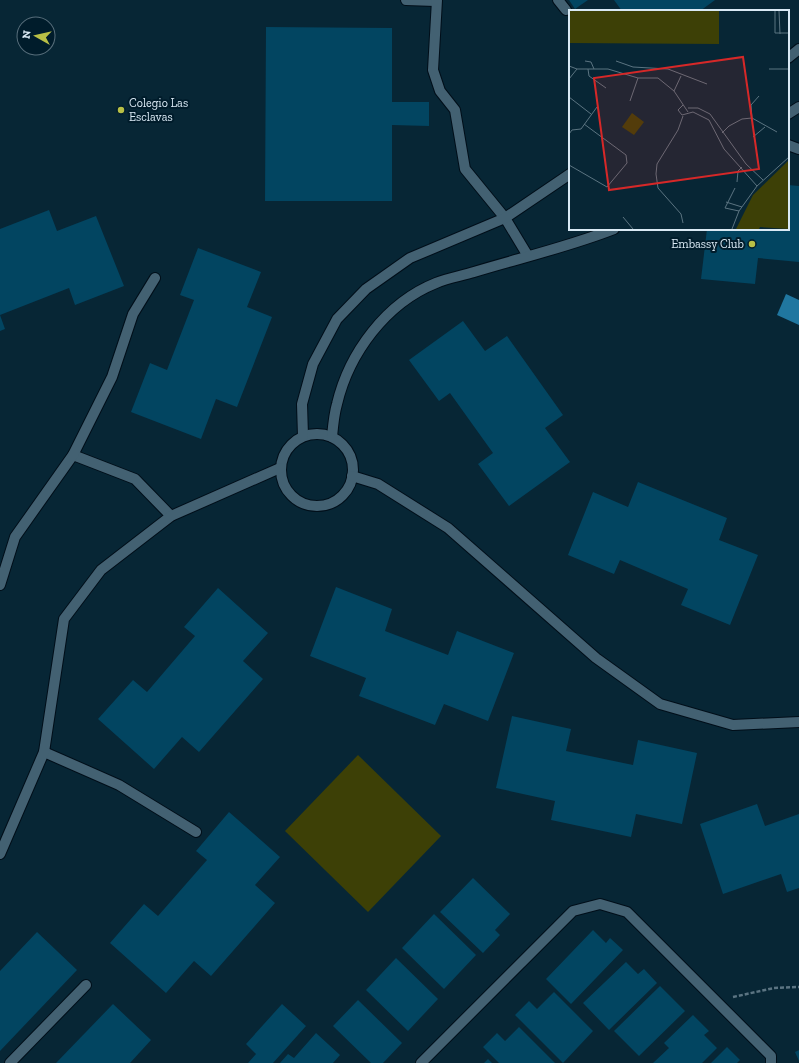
<svg xmlns="http://www.w3.org/2000/svg" width="799" height="1063" font-family="'Zilla Slab',serif">
	<style>
		.green { fill: #3d4006 }
		.water { fill: #2077a0 }
		.building { fill: #024561 }
		.lines { fill: none; stroke-linecap: round; stroke-linejoin: round }
		.minor-casing { stroke: #000e19; stroke-width: 12 }
		.path { stroke: #5b7482; stroke-width: 2.5; stroke-dasharray: 4 2; stroke-linecap: butt }
		.minor { stroke: #436172; stroke-width: 10 }
		.poi-dot { fill: #b9c046; stroke: #001c2b; stroke-width: 1.5 }
		.labels { text-anchor: middle; stroke-width: 4; stroke-linejoin: round; paint-order: stroke }
		.poi-label { font-size: 12px; fill: #d9e9f4; stroke: #001c2b; text-anchor: start }
		.inset-road { fill: none; stroke: #5b7481; stroke-width: 1 }
		.view { fill: #d62828; fill-opacity: 0.15; stroke: #d62828; stroke-width: 2 }
		.inset-edge { fill: none; stroke: #d9e9f4; stroke-width: 2 }
	</style>
	<rect width="100%" height="100%" fill="#072635"/>
	<polygon class="green" points="358,755 441,836 368,912 285,831"/>
	<polygon class="water" points="786,294 799,300 799,325 777,315"/>
	<g class="building">
		<polygon points="569,0 588,0 575,9"/>
		<polygon points="614,0 715,0 700,11 622,11"/>
		<polygon points="266,27 392,28 392,102 429,102 429,126 392,125 392,201 265,201"/>
		<polygon points="788,185 799,186 799,262 758,258 755,284 701,279 707,229 788,229"/>
		<polygon points="49,210 57,231 96,216 124,286 75,305 69,288 0,315 0,229"/>
		<polygon points="198,248 261,272 247,307 272,317 237,407 216,399 201,439 131,412 150,363 167,370 194,300 180,295"/>
		<polygon points="0,315 5,329 0,331"/>
		<polygon points="463,321 485,351 507,336 563,415 545,428 570,462 509,506 478,464 493,453 450,393 439,401 409,360"/>
		<polygon points="638,482 727,518 719,540 758,555 730,625 681,605 688,589 620,560 614,574 568,555 593,492 628,507"/>
		<polygon points="336,587 392,609 385,631 448,655 457,631 514,653 488,721 444,704 435,725 359,696 366,678 310,656"/>
		<polygon points="218,588 268,633 243,661 263,679 199,752 182,737 154,769 98,719 133,680 147,692 195,636 184,627"/>
		<polygon points="512,716 571,729 566,751 633,765 638,740 697,753 682,824 636,814 631,837 551,820 555,801 496,788"/>
		<polygon points="757,804 765,826 799,814 799,888 787,892 781,874 723,894 700,824"/>
		<polygon points="229,812 280,857 255,885 275,903 211,976 194,961 166,993 110,943 144,904 158,916 207,860 196,851"/>
		<polygon points="473,878 510,914 495,930 500,935 483,953 440,912"/>
		<polygon points="434,914 476,955 444,989 402,948"/>
		<polygon points="593,930 606,943 610,938 623,950 571,1004 546,979"/>
		<polygon points="37,932 77,970 0,1051 0,971"/>
		<polygon points="396,958 438,999 408,1031 366,990"/>
		<polygon points="626,962 638,974 644,969 657,983 609,1030 583,1003"/>
		<polygon points="660,986 685,1011 639,1056 614,1031"/>
		<polygon points="554,992 593,1031 563,1063 515,1015 529,1001 537,1009"/>
		<polygon points="358,1000 402,1043 383,1063 371,1063 333,1026"/>
		<polygon points="113,1004 151,1040 130,1063 56,1063"/>
		<polygon points="282,1004 306,1026 273,1063 248,1063 256,1054 246,1044"/>
		<polygon points="693,1015 709,1031 704,1035 717,1048 702,1063 653,1063 669,1048 664,1043"/>
		<polygon points="519,1027 555,1063 499,1063 483,1047 497,1033 505,1041"/>
		<polygon points="316,1033 340,1055 333,1063 280,1063 288,1054 294,1058"/>
		<polygon points="727,1047 740,1060 737,1063 711,1063"/>
		<polygon points="799,1050 799,1061 795,1052"/>
		<polygon points="488,1059 492,1063 484,1063"/>
	</g>
	<g class="lines">
		<g class="minor-casing">
			<g id="minor">
				<polyline points="406,0 435,1"/>
				<polyline points="437,0 433,70 440,91 455,110 465,169 505,218 528,256"/>
				<polyline points="558,0 566,10"/>
				<polyline points="788,58 799,49"/>
				<polyline points="788,114 799,107"/>
				<polyline points="788,145 799,149"/>
				<circle cx="317" cy="470" r="36"/>
				<polyline points="303,436 302,404 313,364 337,319 366,289 410,258 505,218 570,174"/>
				<path d="M332,437c1,-11 2,-23 5,-33 12,-51 49,-101 99,-121 12,-5 25,-7 38,-11 46,-14 94,-25 140,-43"/>
				<polyline points="73,455 135,479 171,516"/>
				<polyline points="352,476 378,484 448,528 596,658 660,704 733,725 799,722"/>
				<polyline points="0,585 15,537 73,455 112,377 133,314 155,278"/>
				<polyline points="44,752 119,785 196,832"/>
				<polyline points="0,854 44,752 64,619 101,570 171,516 280,468"/>
				<polyline points="10,1063 86,985"/>
				<polyline points="421,1063 573,911 600,904 627,912 771,1056 771,1063"/>
			</g>
		</g>
		<polyline class="path" points="733,997 774,988 799,987"/>
		<use href="#minor" class="minor"/>
	</g>
	<g class="poi-dot">
		<circle cx="121" cy="110" r="4"/>
		<circle cx="752" cy="244" r="4"/>
	</g>
	<g class="labels">
		<g class="poi-label">
			<text x="129" y="107">Colegio Las<tspan x="129" dy="14">Esclavas</tspan></text>
			<text x="744" y="248" text-anchor="end">Embassy Club</text>
		</g>
	</g>
	<g transform="translate(569 10)">
		<rect width="220" height="220" fill="#072635"/>
		<path d="M0,1h150v33l-150,-1zM63,103l12,9 -10,13 -12,-8zM220,150v69l-29,-2 -1,2h-23l17,-34z" fill="#3d4006"/>
		<path class="inset-road" d="M206,1v22h14M210,1l1,23M16,51l6,1 3,7M47,51l17,6 35,2 39,15M0,56l8,3h31l30,9h20l16,13 14,21M19,59l1,7 17,12M200,59h20M0,69l8,-10M105,81l7,-15M0,87l22,17M61,91l8,-23M114,95l-5,5 4,5 11,-3 16,8 15,29 33,37M119,98h10l12,6 36,50 17,16M114,106l-5,14 -21,34 -1,10 2,14 23,26 2,9M183,108l-1,-13 8,-9M153,123l7,-7 13,-7 10,-1 25,14M0,124l3,-4 9,-1 16,-22M184,127l12,-10M0,155l38,22 20,-24 -1,-8 -42,-31M168,172l1,-11 4,-4M166,178l-10,20 14,3M157,192l16,5M54,207l10,12M163,219l7,-18 18,-25 32,-29"/>
		<path class="view" d="M174,47l16,112 -150,21 -15,-112z"/>
		<rect width="220" height="220" class="inset-edge"/>
	</g>
	<g transform="translate(36 36) rotate(278)"><circle r="19" fill="#001c2b" stroke="#576e7b"/>
	<path d="M0-3L7 15L0 10L-7 15Z" fill="#b9c046"/>
	<text y="-6" font-size="11" font-weight="bold" text-anchor="middle" fill="#d9e9f4">N</text>
	</g>
</svg>
